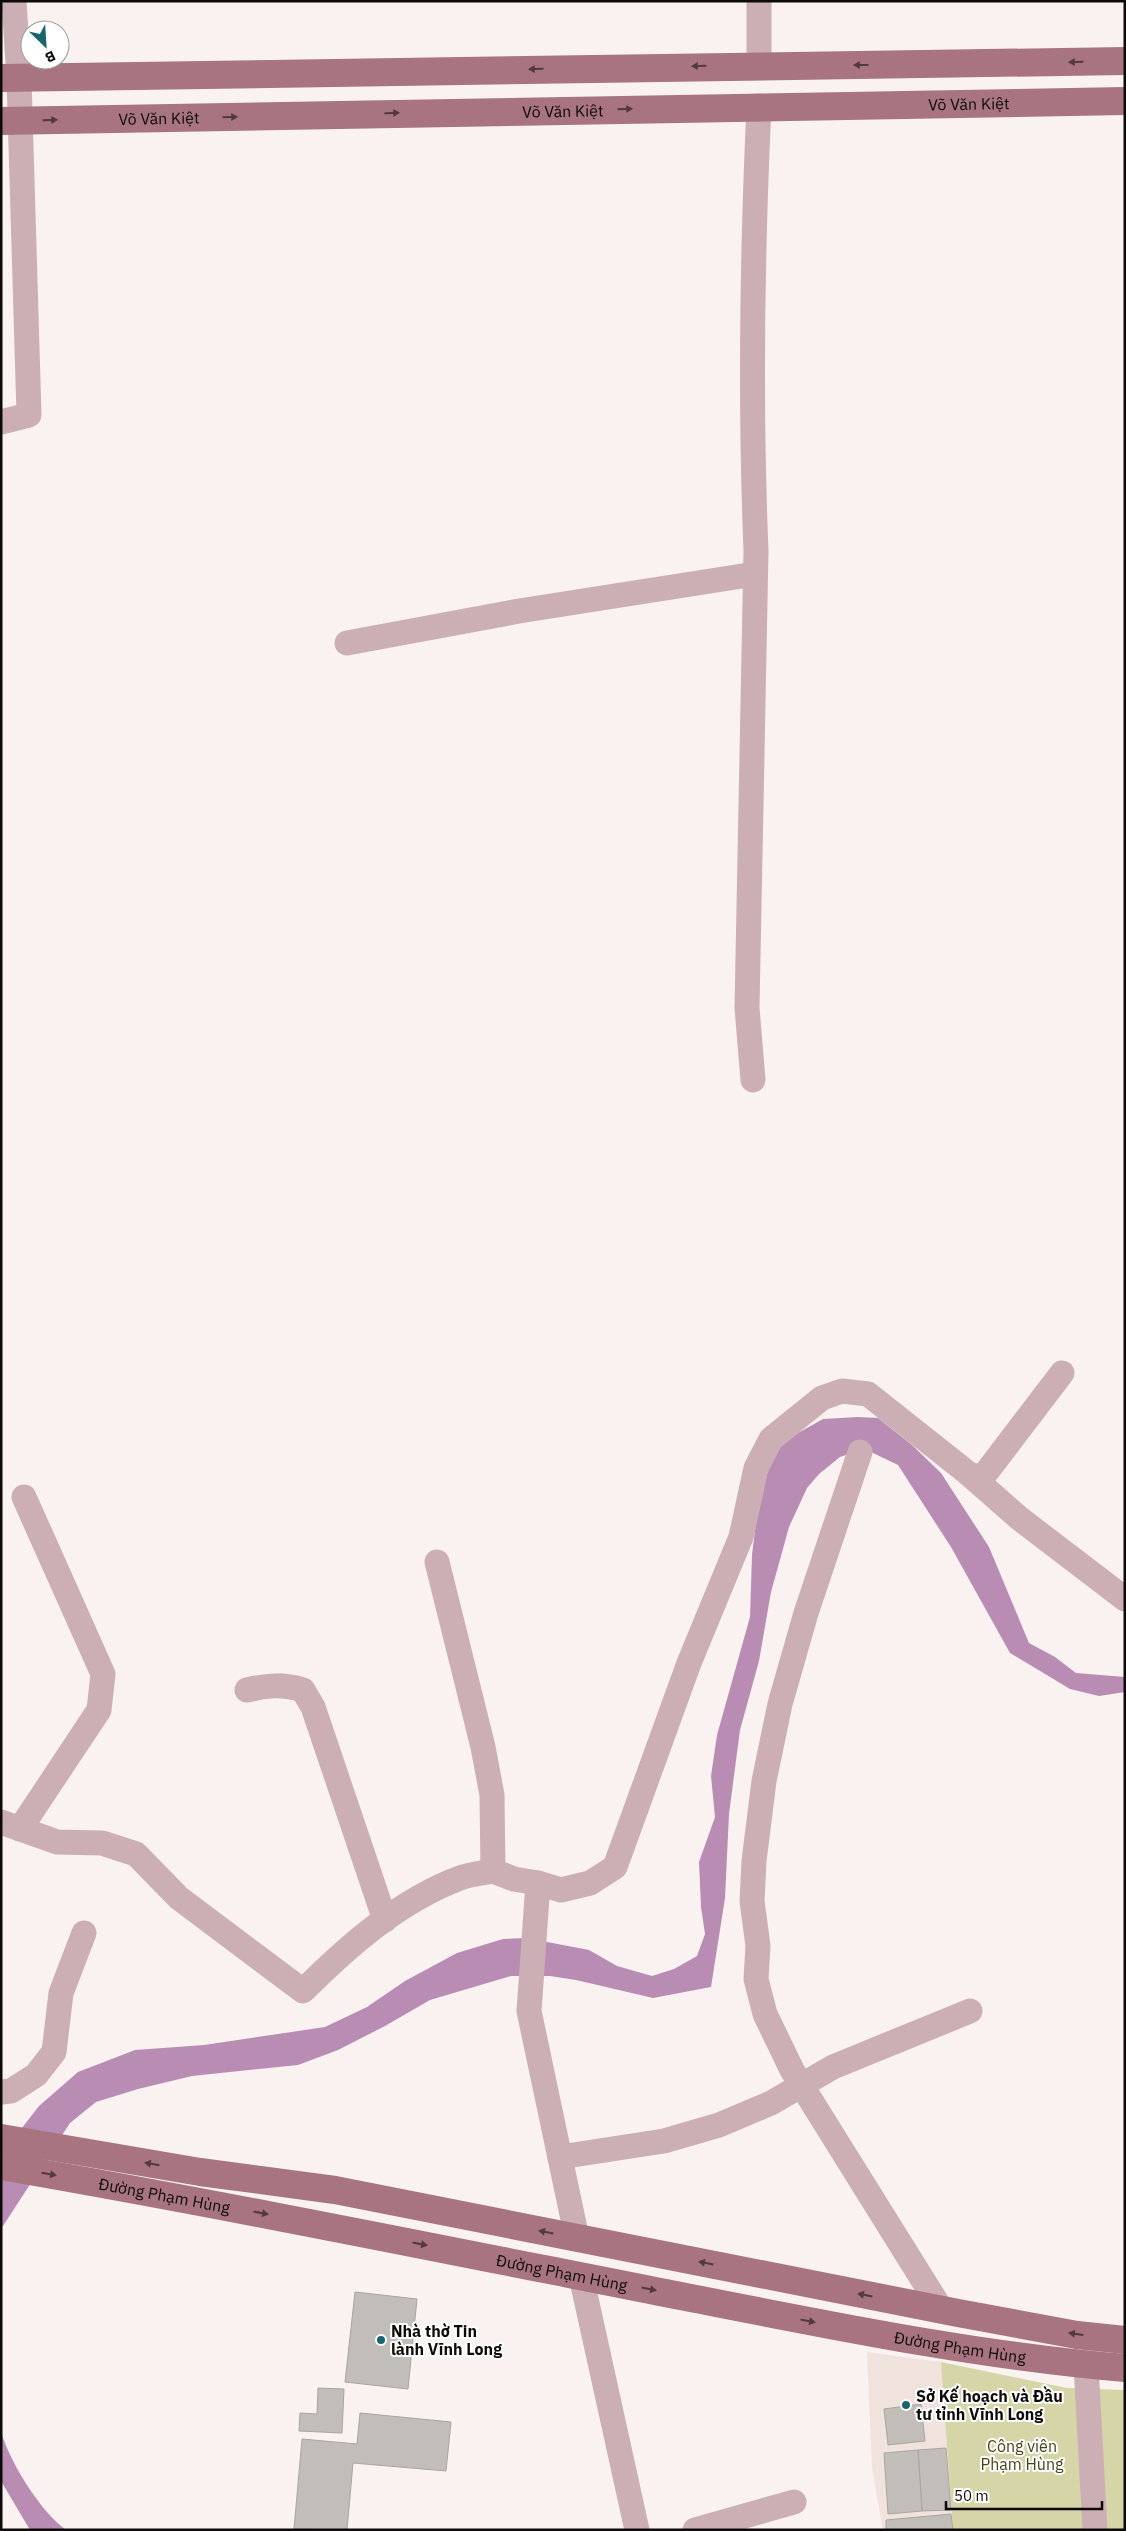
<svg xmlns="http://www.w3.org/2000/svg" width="1126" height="2531" font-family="'IBM Plex Sans',sans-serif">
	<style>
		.built { fill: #f0e2dd }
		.green { fill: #d5d5a8 }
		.water { fill: #b98cb4 }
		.building { fill: #c1beb9; stroke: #a8a5a0 }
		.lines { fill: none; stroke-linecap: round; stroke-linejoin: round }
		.minor { stroke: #ccafb5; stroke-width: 25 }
		.major { stroke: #a77480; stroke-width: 28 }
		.oneway { fill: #523a3f }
		.poi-dot { fill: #1a6470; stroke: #fff; stroke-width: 2 }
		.labels { text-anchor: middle; stroke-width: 4; stroke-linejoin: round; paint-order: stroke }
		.street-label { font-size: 16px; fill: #0d0b0a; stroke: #fff }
		.poi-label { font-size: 16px; font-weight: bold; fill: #0d0b0a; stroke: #fff; text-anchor: start }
		.park-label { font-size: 16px; fill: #464518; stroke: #fff }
	</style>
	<rect width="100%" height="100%" fill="#f9f2f0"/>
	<polygon class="built" points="867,2352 941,2362 953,2530 883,2530 872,2468"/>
	<polygon class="green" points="941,2362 1067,2388 1125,2390 1125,2530 953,2530"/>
	<g class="water">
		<polygon points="858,1417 878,1418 912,1445 941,1473 989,1547 1029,1643 1055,1657 1076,1673 1125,1677 1125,1692 1099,1696 1070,1689 1010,1653 951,1547 898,1465 873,1453 860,1450 840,1457 819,1474 807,1488 789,1527 771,1592 759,1661 740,1730 729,1814 725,1898 711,1987 653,1998 576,1980 550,1976 511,1976 430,2000 385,2026 338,2050 298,2065 192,2076 138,2089 96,2102 70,2123 1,2229 1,2155 39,2106 78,2072 135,2050 204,2045 325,2027 367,2007 405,1981 457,1953 503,1939 526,1938 589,1950 617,1966 652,1976 674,1969 697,1956 705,1934 701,1907 699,1862 715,1817 711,1776 717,1735 750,1617 752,1555 759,1497 775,1451 798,1433 823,1419"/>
		<path d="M1,2432c9,30 39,79 65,98h-36l-29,-49z"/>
	</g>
	<g class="building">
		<polygon points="355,2292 417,2299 408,2389 345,2382"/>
		<polygon points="318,2388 344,2389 342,2433 299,2431 300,2413 317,2414"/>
		<polygon points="921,2404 925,2441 888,2445 884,2409"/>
		<polygon points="360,2413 451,2422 446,2471 353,2463 347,2530 294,2529 302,2439 357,2444"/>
		<polygon points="946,2448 951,2510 922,2511 918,2450"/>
		<polygon points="918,2450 922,2511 888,2514 884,2453"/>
		<polygon points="951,2514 953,2530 886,2530 886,2520"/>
	</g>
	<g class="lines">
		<g class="minor">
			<polyline points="759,1 759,65"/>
			<polyline points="1,422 29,415 19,78 14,1"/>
			<polyline points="347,643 519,611 755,574"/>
			<path d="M753,1080l-6,-72 9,-457c-6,-148 -4,-296 3,-445"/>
			<polyline points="860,1452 806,1613 780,1704 764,1781 754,1861 752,1901 758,1946 756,1979 765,2014 792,2070 941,2309"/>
			<polyline points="969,1474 1019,1518 1125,1599"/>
			<polyline points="437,1562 483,1747 492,1795 493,1871 514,1879 538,1883 529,2011 577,2238"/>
			<path d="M247,1690c21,-5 36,-6 56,0l10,17 72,213"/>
			<path d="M1,1822l56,20 45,1 34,11 43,44 124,93c45,-45 96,-90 157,-113 10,-4 23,-5 33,-7"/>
			<polyline points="20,1829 99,1710 103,1674 24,1497"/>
			<polyline points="538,1883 561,1890 590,1883 615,1867 689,1663 741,1537 756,1468 771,1439 822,1398 842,1391 868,1394 969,1474 982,1478 1062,1373"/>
			<polyline points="1,2092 11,2091 36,2075 54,2052 61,1993 84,1933"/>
			<polyline points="560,2157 664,2141 719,2125 771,2103 833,2067 970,2011"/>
			<polyline points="581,2276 637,2530"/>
			<polyline points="1086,2365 1095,2530"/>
			<polyline points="695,2530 794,2502"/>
		</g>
		<g class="major">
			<polyline points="1,78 1125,61"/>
			<path id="s1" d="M1,121l1124,-20"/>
			<polyline points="1,2138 200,2172 335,2190 958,2313 1077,2335 1125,2340"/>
			<path id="s2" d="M1,2166c219,38 436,82 654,125 155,30 312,64 470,77"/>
		</g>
	</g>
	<defs><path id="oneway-solid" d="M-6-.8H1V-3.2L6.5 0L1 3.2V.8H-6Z" transform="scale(1.25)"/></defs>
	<g class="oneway">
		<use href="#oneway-solid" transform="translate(1076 62) rotate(179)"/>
		<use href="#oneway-solid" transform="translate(861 65) rotate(180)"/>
		<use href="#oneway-solid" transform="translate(699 66) rotate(179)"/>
		<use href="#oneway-solid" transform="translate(536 69) rotate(179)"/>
		<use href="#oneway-solid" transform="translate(625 109) rotate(-1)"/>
		<use href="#oneway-solid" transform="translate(392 113) rotate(-1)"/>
		<use href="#oneway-solid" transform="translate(230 117) rotate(-1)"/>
		<use href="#oneway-solid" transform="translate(50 120) rotate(-1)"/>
		<use href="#oneway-solid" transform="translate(152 2164) rotate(-170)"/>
		<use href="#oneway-solid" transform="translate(49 2174) rotate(10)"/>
		<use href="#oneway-solid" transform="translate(261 2213) rotate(11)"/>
		<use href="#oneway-solid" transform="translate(546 2232) rotate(-169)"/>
		<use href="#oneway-solid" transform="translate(420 2244) rotate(11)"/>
		<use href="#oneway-solid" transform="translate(706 2263) rotate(-169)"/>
		<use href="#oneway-solid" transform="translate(649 2289) rotate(11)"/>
		<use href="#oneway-solid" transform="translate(865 2295) rotate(-169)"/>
		<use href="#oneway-solid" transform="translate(808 2321) rotate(11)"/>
		<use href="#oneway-solid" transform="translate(1076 2334) rotate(-172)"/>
	</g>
	<g class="poi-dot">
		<circle cx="381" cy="2340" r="5"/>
		<circle cx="906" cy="2405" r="5"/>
	</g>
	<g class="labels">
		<g class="street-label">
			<text dy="6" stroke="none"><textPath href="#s1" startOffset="968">Võ Văn Kiệt</textPath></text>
			<text dy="6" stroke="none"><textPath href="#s1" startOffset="562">Võ Văn Kiệt</textPath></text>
			<text dy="6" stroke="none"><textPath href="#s1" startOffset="158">Võ Văn Kiệt</textPath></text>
			<text dy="6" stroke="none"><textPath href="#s2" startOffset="166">Đường Phạm Hùng</textPath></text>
			<text dy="6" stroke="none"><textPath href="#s2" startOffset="571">Đường Phạm Hùng</textPath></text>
			<text dy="6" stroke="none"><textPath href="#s2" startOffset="976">Đường Phạm Hùng</textPath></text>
		</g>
		<g class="poi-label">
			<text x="391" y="2337">Nhà thờ Tin<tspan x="391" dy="18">lành Vĩnh Long</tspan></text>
			<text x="916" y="2402">Sở Kế hoạch và Đầu<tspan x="916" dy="18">tư tỉnh Vĩnh Long</tspan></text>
		</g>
		<g class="park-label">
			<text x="1022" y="2452">Công viên<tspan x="1022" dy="18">Phạm Hùng</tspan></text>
		</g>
	</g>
	<rect width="1126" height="2531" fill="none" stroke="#0d0b0a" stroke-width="5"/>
	<g transform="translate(45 45) rotate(155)"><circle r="24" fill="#ffffff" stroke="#9e9d9d"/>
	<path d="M0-4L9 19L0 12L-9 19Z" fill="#1a6470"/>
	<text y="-8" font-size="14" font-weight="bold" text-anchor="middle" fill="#0d0b0a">B</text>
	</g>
	<path d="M946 2501v8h156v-8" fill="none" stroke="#0d0b0a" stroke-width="2.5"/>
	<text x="954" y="2501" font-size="15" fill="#0d0b0a" stroke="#ffffff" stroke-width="4" paint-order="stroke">50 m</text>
</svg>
